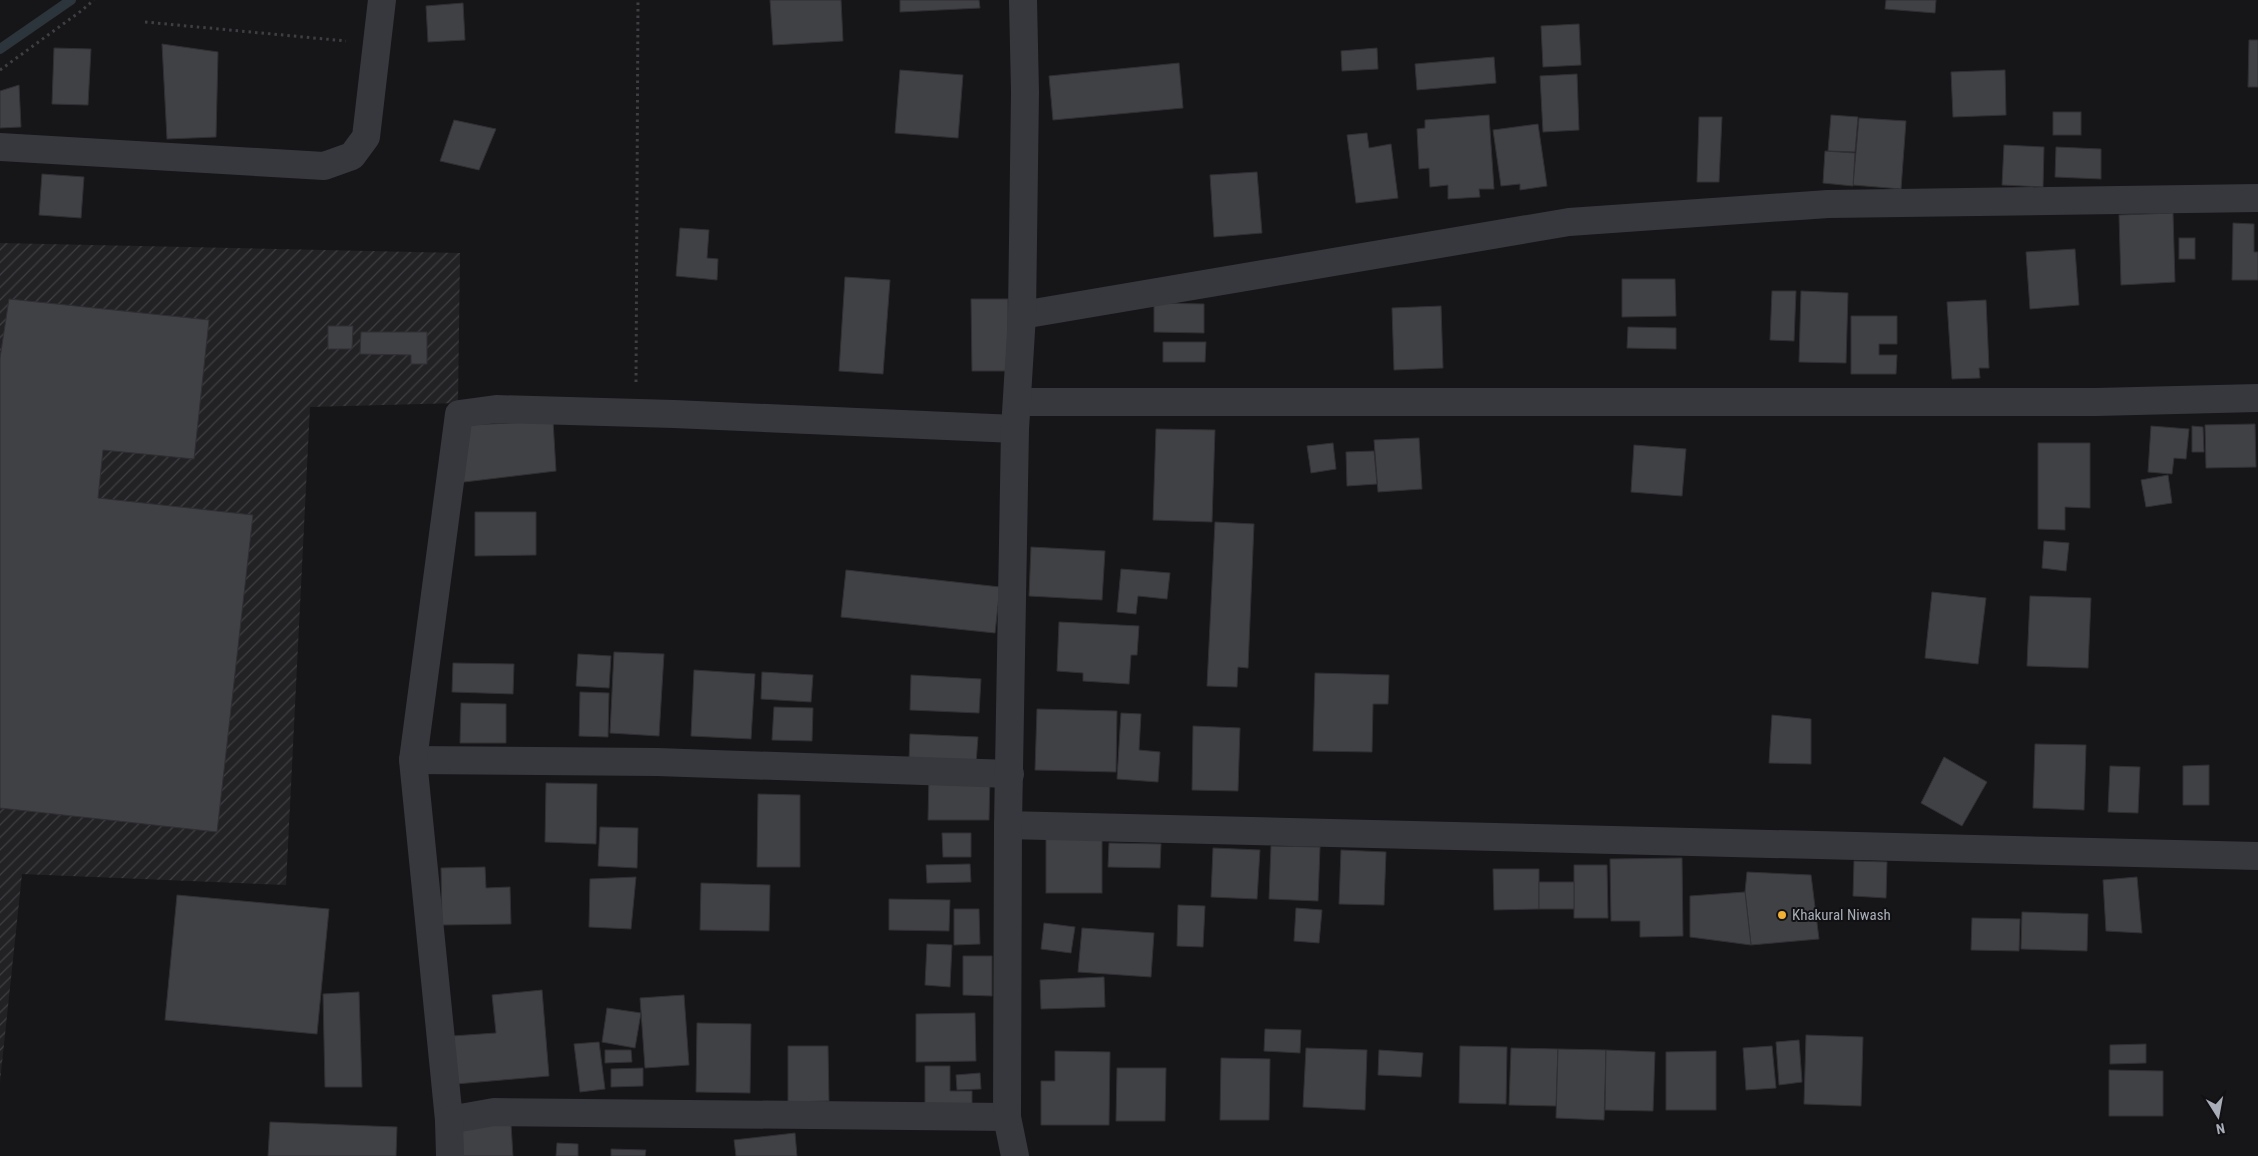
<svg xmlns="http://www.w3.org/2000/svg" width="2258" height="1156" font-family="'Roboto Condensed',sans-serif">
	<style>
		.industrial { fill: url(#industrial-furrows) }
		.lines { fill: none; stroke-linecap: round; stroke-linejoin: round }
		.stream { stroke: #2c353c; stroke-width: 10 }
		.building { fill: #404145; stroke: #303034 }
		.path { stroke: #3d3f44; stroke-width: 3; stroke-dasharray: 2.5 4; stroke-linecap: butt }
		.minor { stroke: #37383d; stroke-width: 28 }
		.poi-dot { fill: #f2b134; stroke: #111113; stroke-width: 2 }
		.labels { text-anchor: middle; stroke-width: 4; stroke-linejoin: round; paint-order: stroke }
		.poi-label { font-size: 15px; fill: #a8adb8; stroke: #111113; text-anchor: start }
	</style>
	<defs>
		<pattern id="industrial-furrows" width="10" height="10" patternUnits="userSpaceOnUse" patternTransform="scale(1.25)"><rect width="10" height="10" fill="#222225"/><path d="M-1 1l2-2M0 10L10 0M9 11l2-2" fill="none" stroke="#3f3f43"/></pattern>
	</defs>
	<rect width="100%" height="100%" fill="#161618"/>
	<polygon class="industrial" points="0,243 460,253 458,403 310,407 286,885 22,874 0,1082"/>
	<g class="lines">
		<polyline class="stream" points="0,49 71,0"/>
	</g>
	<g class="building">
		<polygon points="770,0 841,0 843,41 773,45"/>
		<polygon points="900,0 979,0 980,8 900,12"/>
		<polygon points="1886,0 1936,0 1935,13 1885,9"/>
		<polygon points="463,3 465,40 428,42 426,6"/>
		<polygon points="1579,24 1581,65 1543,67 1541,26"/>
		<polygon points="2249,40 2258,40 2258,87 2248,87"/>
		<polygon points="162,44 218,52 216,137 167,139"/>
		<polygon points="54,48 91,49 88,105 52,104"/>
		<polygon points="1377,48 1378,69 1342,71 1341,51"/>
		<polygon points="1494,57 1496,83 1417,90 1415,64"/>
		<polygon points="1179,63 1183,108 1053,120 1049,76"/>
		<polygon points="900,70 963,75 958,138 895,133"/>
		<polygon points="2005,70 2006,115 1953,117 1951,72"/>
		<polygon points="1577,74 1579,130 1543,132 1540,76"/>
		<polygon points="19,85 21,127 0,128 0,91"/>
		<rect x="2053" y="112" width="28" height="23"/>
		<polygon points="1489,115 1494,189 1479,189 1480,197 1448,199 1448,185 1430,187 1429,168 1419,169 1417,129 1425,128 1425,120"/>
		<polygon points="1831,115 1858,117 1855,152 1828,151"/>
		<polygon points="1699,117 1722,117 1719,182 1697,182"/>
		<polygon points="1859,118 1906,121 1901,189 1853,185"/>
		<polygon points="454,120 496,129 479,170 440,161"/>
		<polygon points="1538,124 1547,186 1520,190 1520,184 1501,186 1493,130"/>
		<polygon points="1367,133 1369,148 1391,144 1398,198 1356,203 1347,135"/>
		<polygon points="2004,145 2044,147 2043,187 2002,185"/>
		<polygon points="2056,147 2101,149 2101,179 2055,177"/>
		<polygon points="1825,151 1855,153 1853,186 1823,183"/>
		<polygon points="1257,172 1262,233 1214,237 1210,175"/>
		<polygon points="42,174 84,177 81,218 39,215"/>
		<polygon points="2173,213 2175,282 2121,285 2119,215"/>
		<polygon points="2233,223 2254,224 2254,252 2258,252 2258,280 2232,280"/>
		<polygon points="680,228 709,230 707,258 718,259 717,280 676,276"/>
		<rect x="2179" y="238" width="16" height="21"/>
		<polygon points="2075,249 2079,305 2030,309 2026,252"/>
		<polygon points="845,277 890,280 883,374 839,371"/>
		<polygon points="1622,279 1675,279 1676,316 1622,317"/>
		<polygon points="1772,291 1796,291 1794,341 1770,340"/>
		<polygon points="1801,291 1848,293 1846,363 1799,362"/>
		<polygon points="9,299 209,320 194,459 103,450 98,498 253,515 217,832 0,808 0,358"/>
		<polygon points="971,299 1008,299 1008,371 972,371"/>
		<polygon points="1986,300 1989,368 1979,368 1980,378 1952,379 1947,302"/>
		<polygon points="1154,303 1204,304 1204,333 1154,332"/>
		<polygon points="1441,306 1443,368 1394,370 1392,308"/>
		<polygon points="1851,316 1897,316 1897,344 1879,344 1879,355 1897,355 1896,374 1851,374"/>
		<polygon points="328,326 353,326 352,349 328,349"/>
		<polygon points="1628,327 1676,328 1676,349 1627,348"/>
		<polygon points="361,332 427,332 427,364 411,364 411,355 360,354"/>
		<polygon points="1163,342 1206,342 1205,362 1163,362"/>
		<polygon points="553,421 556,471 456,483 467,425"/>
		<polygon points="2255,424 2256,467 2206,468 2205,425"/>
		<polygon points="2151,426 2189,429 2186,459 2174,458 2172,474 2148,472"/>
		<polygon points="2192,426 2203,427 2204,452 2192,452"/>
		<polygon points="1156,429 1215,430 1212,522 1153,520"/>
		<polygon points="1419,438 1422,489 1378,492 1374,440"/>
		<polygon points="1333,443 1336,469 1311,473 1307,446"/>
		<polygon points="2038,443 2090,443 2090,508 2065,507 2065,530 2038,529"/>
		<polygon points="1634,445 1686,449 1682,496 1631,492"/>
		<polygon points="1374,451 1377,484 1347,486 1346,452"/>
		<polygon points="2168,475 2172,503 2146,507 2141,480"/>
		<polygon points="475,512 536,512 536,555 475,556"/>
		<polygon points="1215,522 1254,524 1248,668 1238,667 1237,687 1207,686"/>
		<polygon points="2044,541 2069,543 2066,571 2042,568"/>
		<polygon points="1031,547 1105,551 1102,600 1029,596"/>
		<polygon points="1121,569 1170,573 1167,599 1138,596 1136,614 1117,612"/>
		<polygon points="846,570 1000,587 995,633 841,617"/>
		<polygon points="1932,592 1986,598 1978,664 1925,658"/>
		<polygon points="2030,596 2091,598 2088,668 2027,666"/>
		<polygon points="1059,622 1139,626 1137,655 1131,655 1129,684 1083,681 1083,673 1057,671"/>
		<polygon points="614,652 664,654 659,736 610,733"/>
		<polygon points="578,654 611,656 609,688 576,686"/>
		<polygon points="453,663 514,664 513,694 452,692"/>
		<polygon points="694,670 755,674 751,739 691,736"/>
		<polygon points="762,672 813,675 811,702 761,699"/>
		<polygon points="1315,673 1389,675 1388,704 1373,704 1372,752 1313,751"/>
		<polygon points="911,675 981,679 979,713 910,710"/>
		<polygon points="580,692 609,693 608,737 579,736"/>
		<polygon points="461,703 506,704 506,743 460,743"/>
		<polygon points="774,707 813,708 812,741 772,740"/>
		<polygon points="1037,709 1117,711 1116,772 1035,770"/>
		<polygon points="1121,713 1141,714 1139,750 1160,752 1158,782 1117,779"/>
		<polygon points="1772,715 1811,719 1811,764 1769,763"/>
		<polygon points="1193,726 1240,728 1238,791 1192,790"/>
		<polygon points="910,734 978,737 976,764 909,761"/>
		<polygon points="2035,744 2086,745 2084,810 2033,808"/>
		<polygon points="1944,757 1987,782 1962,826 1921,803"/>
		<polygon points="2209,765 2209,805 2183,805 2183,766"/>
		<polygon points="2110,766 2140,767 2138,813 2108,812"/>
		<polygon points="929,775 990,776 989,820 928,820"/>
		<polygon points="546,783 597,784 596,844 545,842"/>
		<polygon points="758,794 800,795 800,867 757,867"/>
		<polygon points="600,827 638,828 637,868 598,866"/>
		<rect x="1046" y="828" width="56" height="65"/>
		<polygon points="942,833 971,833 971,857 943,857"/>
		<polygon points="1109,843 1161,844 1160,868 1108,867"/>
		<polygon points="1271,846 1320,847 1318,901 1269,899"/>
		<polygon points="1213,848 1260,850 1257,899 1211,897"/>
		<polygon points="1341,850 1386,852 1384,905 1339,904"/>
		<polygon points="1682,858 1683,936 1640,937 1640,921 1611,921 1610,859"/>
		<polygon points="1854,861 1887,862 1886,898 1853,896"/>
		<polygon points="970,864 971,882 927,883 926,865"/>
		<polygon points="1574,865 1607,865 1608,918 1574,918"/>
		<polygon points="485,867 486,888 510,887 511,924 442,925 441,868"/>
		<polygon points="1493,869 1539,869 1539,909 1494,910"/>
		<polygon points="1747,872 1811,875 1819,939 1751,945 1745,892"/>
		<polygon points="636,877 631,929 589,927 590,879"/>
		<polygon points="2137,877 2142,933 2106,931 2103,880"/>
		<rect x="1539" y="882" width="35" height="27"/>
		<polygon points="701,883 770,885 769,931 700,930"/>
		<polygon points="1745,892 1751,945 1690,937 1690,896"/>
		<polygon points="177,895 329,909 317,1034 165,1020"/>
		<polygon points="889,899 950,900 949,931 889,930"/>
		<polygon points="1178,905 1205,906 1203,947 1177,946"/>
		<polygon points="1296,908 1322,910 1319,943 1294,941"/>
		<polygon points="954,909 979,909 980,944 954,945"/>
		<polygon points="2022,912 2088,914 2087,951 2021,949"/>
		<polygon points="1972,918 2020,919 2019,951 1971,950"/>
		<polygon points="1044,923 1075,927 1071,953 1041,949"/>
		<polygon points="1082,928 1154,933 1151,977 1078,972"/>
		<polygon points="927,944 952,945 950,987 925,985"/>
		<polygon points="963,956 992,956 992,996 963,995"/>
		<polygon points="1104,977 1105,1007 1041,1009 1040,980"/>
		<polygon points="542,990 549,1076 456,1084 452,1036 496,1033 492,995"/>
		<polygon points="359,992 362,1087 325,1087 323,994"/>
		<polygon points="684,995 689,1065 645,1068 640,998"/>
		<polygon points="607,1008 641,1013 635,1048 602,1042"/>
		<polygon points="975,1013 976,1061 916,1062 916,1014"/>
		<polygon points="697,1023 751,1024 750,1093 696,1092"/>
		<polygon points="1265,1029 1301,1030 1300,1053 1264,1051"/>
		<polygon points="1806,1035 1863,1037 1861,1106 1804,1104"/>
		<polygon points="1799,1040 1802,1082 1779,1085 1776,1042"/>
		<polygon points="599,1042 605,1089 580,1092 574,1044"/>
		<polygon points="2146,1044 2146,1063 2110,1064 2110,1045"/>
		<polygon points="788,1046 828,1046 829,1101 788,1102"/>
		<polygon points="1460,1046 1507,1047 1506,1104 1459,1103"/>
		<polygon points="1772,1046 1776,1088 1746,1090 1743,1048"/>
		<polygon points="1306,1048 1367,1050 1365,1110 1303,1107"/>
		<polygon points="1511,1048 1558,1049 1556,1106 1509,1105"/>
		<polygon points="1558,1049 1606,1050 1604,1120 1556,1118"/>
		<polygon points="605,1050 631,1050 632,1062 605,1063"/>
		<polygon points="1379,1050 1423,1053 1421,1077 1378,1075"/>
		<polygon points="1606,1050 1655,1052 1653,1111 1605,1110"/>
		<polygon points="1055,1051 1110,1052 1109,1125 1041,1125 1041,1081 1055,1081"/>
		<polygon points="1716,1051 1716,1110 1666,1110 1666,1052"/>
		<polygon points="1221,1058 1270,1059 1269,1120 1220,1120"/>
		<polygon points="925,1066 950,1066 950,1091 972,1091 972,1112 925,1112"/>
		<polygon points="643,1068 643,1086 611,1087 611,1069"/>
		<polygon points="1117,1068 1166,1068 1165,1121 1116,1121"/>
		<polygon points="2109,1070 2163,1071 2163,1116 2109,1116"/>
		<polygon points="980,1073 981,1089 957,1090 956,1075"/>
		<polygon points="270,1122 397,1127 396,1156 268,1156"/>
		<polygon points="511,1124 513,1156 463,1156 462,1126"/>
		<polygon points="795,1133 797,1156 736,1156 734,1140"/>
		<polygon points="557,1143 578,1144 578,1156 556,1156"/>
		<polygon points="611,1149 646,1150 645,1156 611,1156"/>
	</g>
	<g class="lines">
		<g class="path">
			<polyline points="145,22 346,41"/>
			<polyline points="0,70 81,11 94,0"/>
			<polyline points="636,382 638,0"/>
		</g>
		<g class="minor">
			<polyline points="0,147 324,166 352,156 366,137 382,0"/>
			<polyline points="1022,315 1569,222 1828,204 2258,198"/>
			<polyline points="1017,402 2096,402 2258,398"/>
			<polyline points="413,760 657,762 1010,774"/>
			<polyline points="1008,825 2258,856"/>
			<polyline points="1007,1117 494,1112 449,1120 413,760 459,414 496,409 674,414 1015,429"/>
			<polyline points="449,1120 450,1156"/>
			<polyline points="1015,1156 1007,1117 1008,825 1015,429 1022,315 1025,92 1023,0"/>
		</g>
	</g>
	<circle class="poi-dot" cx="1782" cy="915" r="5"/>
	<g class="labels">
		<g class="poi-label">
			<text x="1792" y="920">Khakural Niwash</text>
		</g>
	</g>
	<g transform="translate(2218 1116) rotate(169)" stroke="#111113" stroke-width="4" paint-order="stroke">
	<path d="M0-4L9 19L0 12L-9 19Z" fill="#a8adb8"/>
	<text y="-8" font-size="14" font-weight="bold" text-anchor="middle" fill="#a8adb8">N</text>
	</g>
</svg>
